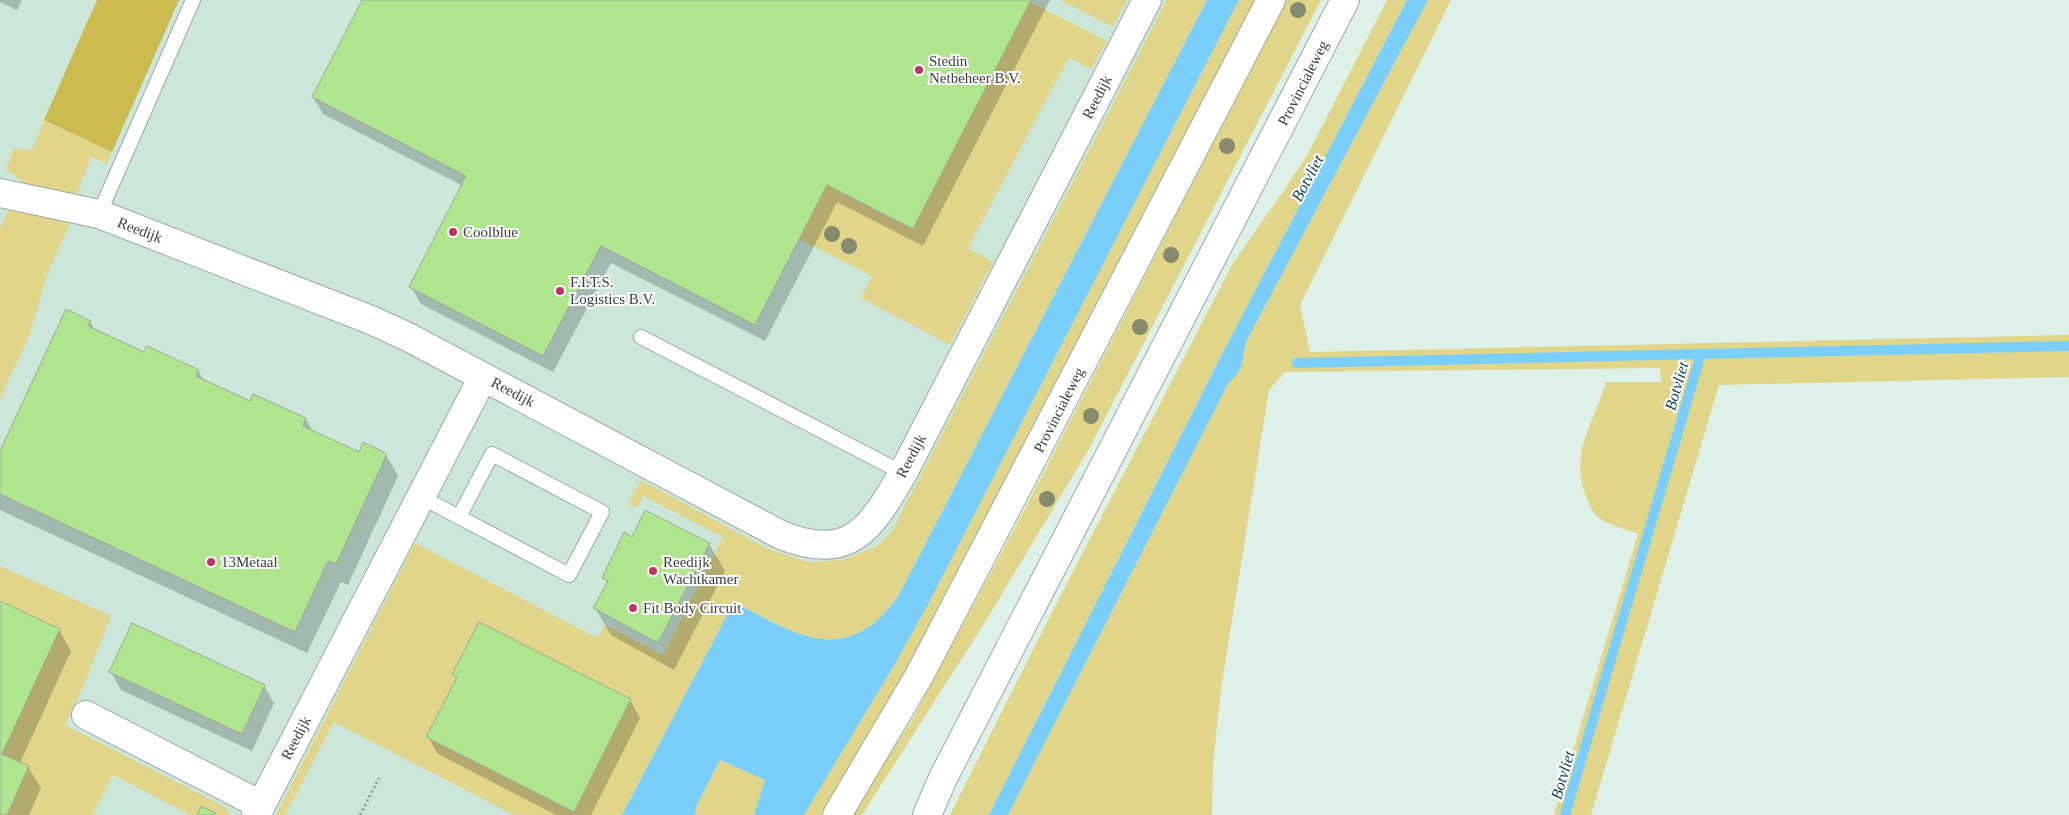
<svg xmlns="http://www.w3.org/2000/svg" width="2069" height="815" font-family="'Times New Roman',serif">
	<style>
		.built { fill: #cce6da }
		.green { fill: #e0d589 }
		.forest { fill: #cbbb4f }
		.water { fill: #7acefb }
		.shadow { fill: #0003 }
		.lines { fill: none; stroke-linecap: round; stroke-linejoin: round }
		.stream { stroke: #7acefb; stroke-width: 10 }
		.building { fill: #afe58d; stroke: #9fa89a }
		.lane-casing { stroke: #99aba3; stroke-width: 16 }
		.street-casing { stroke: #99aba3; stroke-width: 30 }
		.primary-casing { stroke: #99aba3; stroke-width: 30 }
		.path { stroke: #9aa9a3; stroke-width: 3; stroke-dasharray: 2.5 2.5; stroke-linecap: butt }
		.lane { stroke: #fff; stroke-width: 14 }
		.street { stroke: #fff; stroke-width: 28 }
		.primary { stroke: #fff; stroke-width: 28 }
		.tree { fill: #878b6e }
		.poi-dot { fill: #bd3267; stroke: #fff; stroke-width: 2 }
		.labels { text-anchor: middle; stroke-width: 4; stroke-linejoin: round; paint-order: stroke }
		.poi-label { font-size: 15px; fill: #373e3b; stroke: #fff; text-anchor: start }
		.street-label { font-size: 15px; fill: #373e3b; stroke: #fff }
		.water-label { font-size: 16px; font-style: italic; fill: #073b51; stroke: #fff }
	</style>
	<rect width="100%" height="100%" fill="#def1e9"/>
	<polygon class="built" points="0,0 1207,0 899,595 734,602 622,815 0,815"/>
	<g class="green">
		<polygon points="1060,0 1127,0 1113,27"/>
		<path d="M1167,0h40l-308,595c-52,73 -100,42 -165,7l-112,213h-108l-180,-93 -49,93h-9l139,-272 182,95 8,-13 58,30 60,-118 -80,-41 -6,12 -9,-4 13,-24 125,68 41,14 35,-2 34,-13 16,-16z"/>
		<polygon points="1239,0 1257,0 897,694 821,815 804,815 894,666 931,599"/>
		<polygon points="1287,0 1321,0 1088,451 987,619 862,815 851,815 912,720 1028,503"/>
		<polygon points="1387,0 1407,0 1219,360 989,815 950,815 1049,618 1233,263 1283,192 1309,152"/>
		<path d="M1428,0h23l-151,305 10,47 759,-17v42l-350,8 -128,430h-37l84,-281c-13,-5 -27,-8 -39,-16 -6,-5 -9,-12 -12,-19 -19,-46 7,-75 19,-117h55l-1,-14 -375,4 -16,18 -48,299 -8,75 -1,51h-204l220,-431 9,-11 5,-9 4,-22z"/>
		<polygon points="1030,2 1107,41 1091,69 1069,57 968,248 993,262 950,345 861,298 872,276 799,239 827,185 913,229"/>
		<polygon points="44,120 112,152 107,164 91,157 71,210 70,223 46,278 30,334 0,399 0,228 22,181 6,169 14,148 32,150"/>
		<polygon points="0,566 111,616 82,689 65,725 225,807 230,815 191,815 113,775 93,815 0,815"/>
		<polygon points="720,760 765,780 754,815 695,815 697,805"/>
	</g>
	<polygon class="forest" points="97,0 179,0 112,152 44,120"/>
	<g class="water">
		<path d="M1207,0h32l-308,599 -37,67 -90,149h-50l11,-35 -45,-20 -23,45 -2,10h-73l112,-213c65,35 113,66 165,-7z"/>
		<polygon points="1407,0 1428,0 1246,342 1242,364 1238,373 1228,384 1008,815 989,815 1219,360"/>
	</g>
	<g class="shadow">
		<polygon points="0,0 22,0 17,10 0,2"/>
		<polygon points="363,0 1050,0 923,246 837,202 765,341 611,263 553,372 421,304 411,287 463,186 323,114 313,97"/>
		<polygon points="90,322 95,330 145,353 198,371 204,381 251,403 306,419 313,432 359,454 386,455 398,476 348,585 341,582 307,653 0,510 0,454"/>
		<polygon points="632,538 709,544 725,571 674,670 611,635 595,608 608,585 604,578"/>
		<polygon points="0,603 59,630 71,651 20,763 28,767 41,788 29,815 0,815"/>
		<polygon points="111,672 264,686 274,703 252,751 121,690"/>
		<polygon points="454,674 630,700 640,718 591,815 556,815 438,754 428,737 457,679"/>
	</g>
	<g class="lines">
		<g class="stream">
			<polyline points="1701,354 2069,346"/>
			<polyline points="1297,363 1701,354 1565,815"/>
		</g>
	</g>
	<g class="building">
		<polygon points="362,0 1031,0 913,229 827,185 755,325 601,246 543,356 409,287 466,176 312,97"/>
		<polygon points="66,309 91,321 88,326 144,352 147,346 199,370 196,376 250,401 253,394 306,418 303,426 359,452 363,442 387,454 336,564 328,561 295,632 0,494 0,451"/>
		<polygon points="645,510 710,543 658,643 593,608 608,581 602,578 624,532 632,537"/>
		<polygon points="0,601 60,629 2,754 29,766 7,815 0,815"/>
		<polygon points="479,622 631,699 574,812 426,737 457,677 452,674"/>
		<polygon points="132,623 265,685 242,734 109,672"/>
		<polygon points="201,806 216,813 215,815 197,815"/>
	</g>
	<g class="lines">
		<g class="lane-casing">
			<g id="lane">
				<polyline points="99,214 193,0"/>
				<polyline points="641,337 903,473"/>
				<polygon points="492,454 602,512 569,575 459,517"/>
				<polyline points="421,497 459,517"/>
			</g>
		</g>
		<g class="street-casing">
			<g id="street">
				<path d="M0,193l99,21 272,106 37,17 373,198c70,28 90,-7 122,-62l244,-473"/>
				<polyline points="86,715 261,805"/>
				<polyline points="256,815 483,377"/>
				<polyline points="837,815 919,676 1271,0"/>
			</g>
		</g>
		<g class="primary-casing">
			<polyline id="primary" points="927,815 943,778 1345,0"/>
		</g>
		<polyline class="path" points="360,815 379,778"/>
		<use href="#lane" class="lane"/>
		<use href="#street" class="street"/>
		<use href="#primary" class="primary"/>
	</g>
	<g class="tree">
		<circle cx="1298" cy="10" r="8"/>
		<circle cx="1227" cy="146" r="8"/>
		<circle cx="832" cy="234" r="8"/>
		<circle cx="849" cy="246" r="8"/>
		<circle cx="1171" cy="255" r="8"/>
		<circle cx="1140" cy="327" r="8"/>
		<circle cx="1091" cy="416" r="8"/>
		<circle cx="1047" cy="499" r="8"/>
	</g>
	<g class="poi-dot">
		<circle cx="919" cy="70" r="5"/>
		<circle cx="453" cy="232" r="5"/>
		<circle cx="560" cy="291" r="5"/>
		<circle cx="211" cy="562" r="5"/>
		<circle cx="653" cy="571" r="5"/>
		<circle cx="633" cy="608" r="5"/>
	</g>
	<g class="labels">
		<g class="poi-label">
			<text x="929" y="66">Stedin<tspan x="929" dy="17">Netbeheer B.V.</tspan></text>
			<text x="463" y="237">Coolblue</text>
			<text x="570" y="287">F.I.T.S.<tspan x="570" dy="17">Logistics B.V.</tspan></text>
			<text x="221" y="567">13Metaal</text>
			<text x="663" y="567">Reedijk<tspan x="663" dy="17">Wachtkamer</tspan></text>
			<text x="643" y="613">Fit Body Circuit</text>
		</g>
		<g class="street-label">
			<text transform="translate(1303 83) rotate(-63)" y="5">Provincialeweg</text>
			<text transform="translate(1097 97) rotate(-63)" y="5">Reedijk</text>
			<text transform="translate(140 230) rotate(21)" y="5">Reedijk</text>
			<text transform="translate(513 392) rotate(28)" y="5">Reedijk</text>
			<text transform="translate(1059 410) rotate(-63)" y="5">Provincialeweg</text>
			<text transform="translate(911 456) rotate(-62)" y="5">Reedijk</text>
			<text transform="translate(296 738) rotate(-62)" y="5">Reedijk</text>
		</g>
		<g class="water-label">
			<text transform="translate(1307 178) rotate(-62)" y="6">Botvliet</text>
			<text transform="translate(1676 386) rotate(-74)" y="6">Botvliet</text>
			<text transform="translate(1562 775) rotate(-74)" y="6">Botvliet</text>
		</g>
	</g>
</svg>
